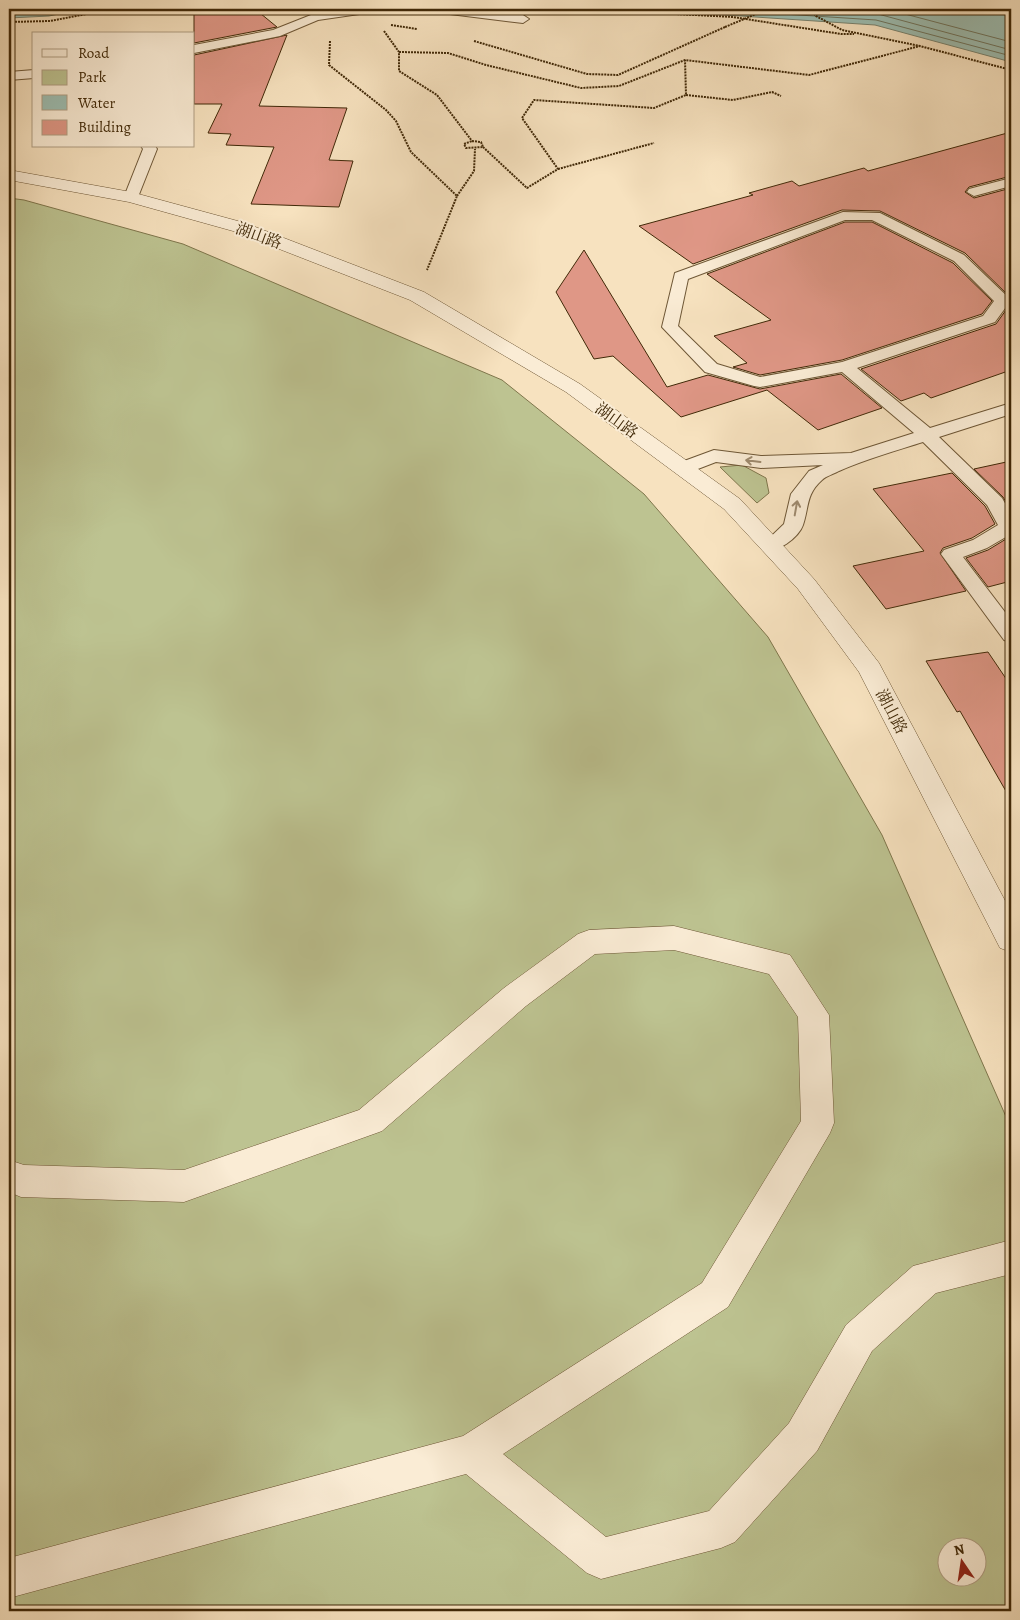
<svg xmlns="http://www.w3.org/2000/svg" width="1020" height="1620" font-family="Alegreya,'Noto Serif SC',serif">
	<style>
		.green { fill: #bdc391; stroke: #7f764c; fill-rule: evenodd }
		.water { fill: #9dbeb2; stroke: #78826e }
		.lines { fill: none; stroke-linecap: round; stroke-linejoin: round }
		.shore { stroke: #6f745d; stroke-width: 1 }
		.building { fill: #df9786; stroke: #412908 }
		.lane-casing { stroke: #6e5736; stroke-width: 2 }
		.street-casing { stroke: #6e5736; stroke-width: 1 }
		.path { stroke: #412908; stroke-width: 2; stroke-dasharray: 2 1; stroke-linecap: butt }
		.lane { fill: #faecd5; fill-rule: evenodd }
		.street { fill: #faecd5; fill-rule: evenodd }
		.path-bridge { stroke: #412908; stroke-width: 2; stroke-dasharray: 2 1; stroke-linecap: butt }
		.oneway { stroke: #9e8a6e }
		.labels { text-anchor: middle; stroke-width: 4; stroke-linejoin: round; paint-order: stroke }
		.far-street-label { font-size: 16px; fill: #412908; stroke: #faecd5 }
	</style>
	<rect width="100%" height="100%" fill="#f7e2bf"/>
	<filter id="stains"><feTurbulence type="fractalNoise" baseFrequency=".004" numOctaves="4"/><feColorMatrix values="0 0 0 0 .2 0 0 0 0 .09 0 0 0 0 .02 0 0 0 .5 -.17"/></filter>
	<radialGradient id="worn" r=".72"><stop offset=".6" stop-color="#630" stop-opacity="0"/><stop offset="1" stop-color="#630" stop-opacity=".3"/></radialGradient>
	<g class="green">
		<path d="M9,198l15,2 159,44 319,136 142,114 124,143 114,198 129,293v483h-1002zM948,1548h30v30h-30z"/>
		<polygon points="742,465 766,478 769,493 757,503 720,467"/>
	</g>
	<g class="water">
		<polygon points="9,9 83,9 49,16 9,18"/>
		<polygon points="671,9 1000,9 1011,14 1011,62 875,25 680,12"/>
	</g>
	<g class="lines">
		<g class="shore">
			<polyline points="706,9 876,20 1011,56"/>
			<polyline points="800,9 878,14 1011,50"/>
			<polyline points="886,9 1011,42"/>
			<polyline points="9,13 61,9"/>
		</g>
	</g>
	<g class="building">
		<polygon points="213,9 255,9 277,27 194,43 194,12"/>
		<polygon points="287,35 259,106 347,108 329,160 353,161 339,207 251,204 274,147 226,145 231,134 208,133 222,104 194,104 194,55"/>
		<polygon points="1011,132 1011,176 969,187 965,192 974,198 1011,188 1011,298 965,253 880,211 842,210 693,264 639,226 753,195 749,193 792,181 799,186 864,168 868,171"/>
		<polygon points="845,222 872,222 953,263 992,301 982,314 842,360 760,375 733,367 747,363 714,336 771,320 707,274"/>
		<polygon points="584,250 667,387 708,375 760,389 841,374 882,408 818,430 767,390 681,417 613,356 594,359 556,292"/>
		<polygon points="1011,303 1011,370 931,398 924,393 901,401 861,369 996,324"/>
		<polygon points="1011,461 1011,511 1003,497 974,469"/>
		<polygon points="952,473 985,506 995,524 972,538 943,548 940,553 966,591 886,609 853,566 924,551 873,489"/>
		<polygon points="1011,536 1011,581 988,587 966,558 988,550"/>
		<polygon points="988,652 1011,686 1011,800 960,711 957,712 926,661"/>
	</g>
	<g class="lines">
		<g class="lane-casing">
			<g id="lane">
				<polygon points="350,9 379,9 373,12 318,20 280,36 194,53 194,45 273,30 316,13"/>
				<polygon points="428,9 463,9 523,15 529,19 523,23 434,12"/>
				<polygon points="34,70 34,78 9,80 9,72"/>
				<polygon points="141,146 155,146 157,149 138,197 131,201 124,197 143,149"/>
				<polygon points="1011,178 1011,186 974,196 967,192 969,189"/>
				<path d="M843,212l37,1 84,42 47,45 -16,22 -138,46 73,60 81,-25v11l-72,23 63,61 9,16v20l-24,14 -24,9 48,63v22l-7,-2 -63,-86 3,-4 29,-10 25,-15 -11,-20 -64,-63c-28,9 -57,17 -84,29 -5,3 -13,5 -17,9 -16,14 -13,27 -19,45 -4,12 -26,29 -39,25l-3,-4 23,-22 7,-30 18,-23 14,-6 -62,3 -45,-6 -26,10h-14l-2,-4 2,-4 38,-14 47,6 90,-3 63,-20 -72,-61 -82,15 -6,-1 -49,-14 -43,-45 13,-54zM845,220h27l82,41 40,40 -11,15 -141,46 -82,15 -43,-13 -39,-38 10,-47z"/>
			</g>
		</g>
		<g class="street-casing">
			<g id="street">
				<polygon points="9,170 131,192 245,223 424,292 580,384 740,499 814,579 879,663 1011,912 1011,952 1000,948 859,672 798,589 724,509 566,392 410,300 233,231 129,202 9,180"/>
				<polygon points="674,926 790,955 829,1015 834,1123 830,1133 728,1307 503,1454 606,1537 709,1511 789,1423 846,1325 913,1266 1011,1240 1011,1274 936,1293 872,1351 817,1451 735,1542 721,1548 601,1579 587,1573 466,1474 9,1598 9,1558 463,1436 702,1283 801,1121 798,1017 769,974 674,950 595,954 526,1006 382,1131 184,1202 21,1197 9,1192 9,1160 24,1165 184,1170 359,1110 504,988 578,934 589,930"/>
			</g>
		</g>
		<g class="path">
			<polyline points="663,9 676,14 733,17 841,34 854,34"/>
			<polyline points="810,9 816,16 842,30 920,46 1011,70"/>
			<polyline points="9,22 50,21 113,9"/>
			<polyline points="391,25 417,29"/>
			<polyline points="384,31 399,52 399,71 437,95 472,141"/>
			<polyline points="330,41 329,65 386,110 396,121 411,152 457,196 427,270"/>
			<polyline points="474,41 587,74 618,75 725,27"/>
			<polyline points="399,52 448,53 486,65 581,88 619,86 685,60 809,75 920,46"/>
			<polyline points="686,95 733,100 772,92 781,96"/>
			<polygon points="472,141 481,142 483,147 466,148 464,144"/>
			<polyline points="483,147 527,188 558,169 522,118 534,100 654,108 686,95 685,60"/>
			<polyline points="558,169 654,143"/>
			<polyline points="457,196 474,171 475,149"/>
		</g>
		<use href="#lane" class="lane"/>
		<use href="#street" class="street"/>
		<polyline class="path-bridge" points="725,27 768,9"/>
	</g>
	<defs><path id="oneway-shaft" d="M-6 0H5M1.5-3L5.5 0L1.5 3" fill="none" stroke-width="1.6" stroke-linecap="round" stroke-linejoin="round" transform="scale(1.25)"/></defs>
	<g class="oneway">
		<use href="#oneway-shaft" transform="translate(753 461) rotate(-173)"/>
		<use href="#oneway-shaft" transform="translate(796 508) rotate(-80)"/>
	</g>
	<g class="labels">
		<g class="far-street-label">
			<text transform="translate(259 235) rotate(20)" y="6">湖山路</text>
			<text transform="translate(617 420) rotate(36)" y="6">湖山路</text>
			<text transform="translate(892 711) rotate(62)" y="6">湖山路</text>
		</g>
	</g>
	<rect width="1020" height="1620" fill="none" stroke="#f7e2bf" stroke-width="30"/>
	<rect x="10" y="10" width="1000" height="1600" fill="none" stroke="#412908" stroke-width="2.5"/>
	<rect x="15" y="15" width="990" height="1590" fill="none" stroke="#412908"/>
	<rect x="32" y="32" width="162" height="115" fill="#faecd5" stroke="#b09e83"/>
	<rect x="42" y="49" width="25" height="8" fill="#faecd5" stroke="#b09e83"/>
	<text x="78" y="58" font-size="15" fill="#412908">Road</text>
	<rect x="42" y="70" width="25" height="15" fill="#bdc391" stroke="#b09e83"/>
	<text x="78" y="82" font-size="15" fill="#412908">Park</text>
	<rect x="42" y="95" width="25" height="15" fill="#9dbeb2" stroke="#b09e83"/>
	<text x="78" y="108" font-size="15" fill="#412908">Water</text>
	<rect x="42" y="120" width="25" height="15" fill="#df9786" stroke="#b09e83"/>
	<text x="78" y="132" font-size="15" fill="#412908">Building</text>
	<g transform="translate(962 1562) rotate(347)"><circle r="24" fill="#faecd5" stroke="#b09e83"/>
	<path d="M0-4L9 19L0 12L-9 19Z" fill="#8f2418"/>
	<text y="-8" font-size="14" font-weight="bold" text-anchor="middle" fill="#412908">N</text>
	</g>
	<rect width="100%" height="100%" filter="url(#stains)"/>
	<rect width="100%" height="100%" fill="url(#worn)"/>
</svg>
